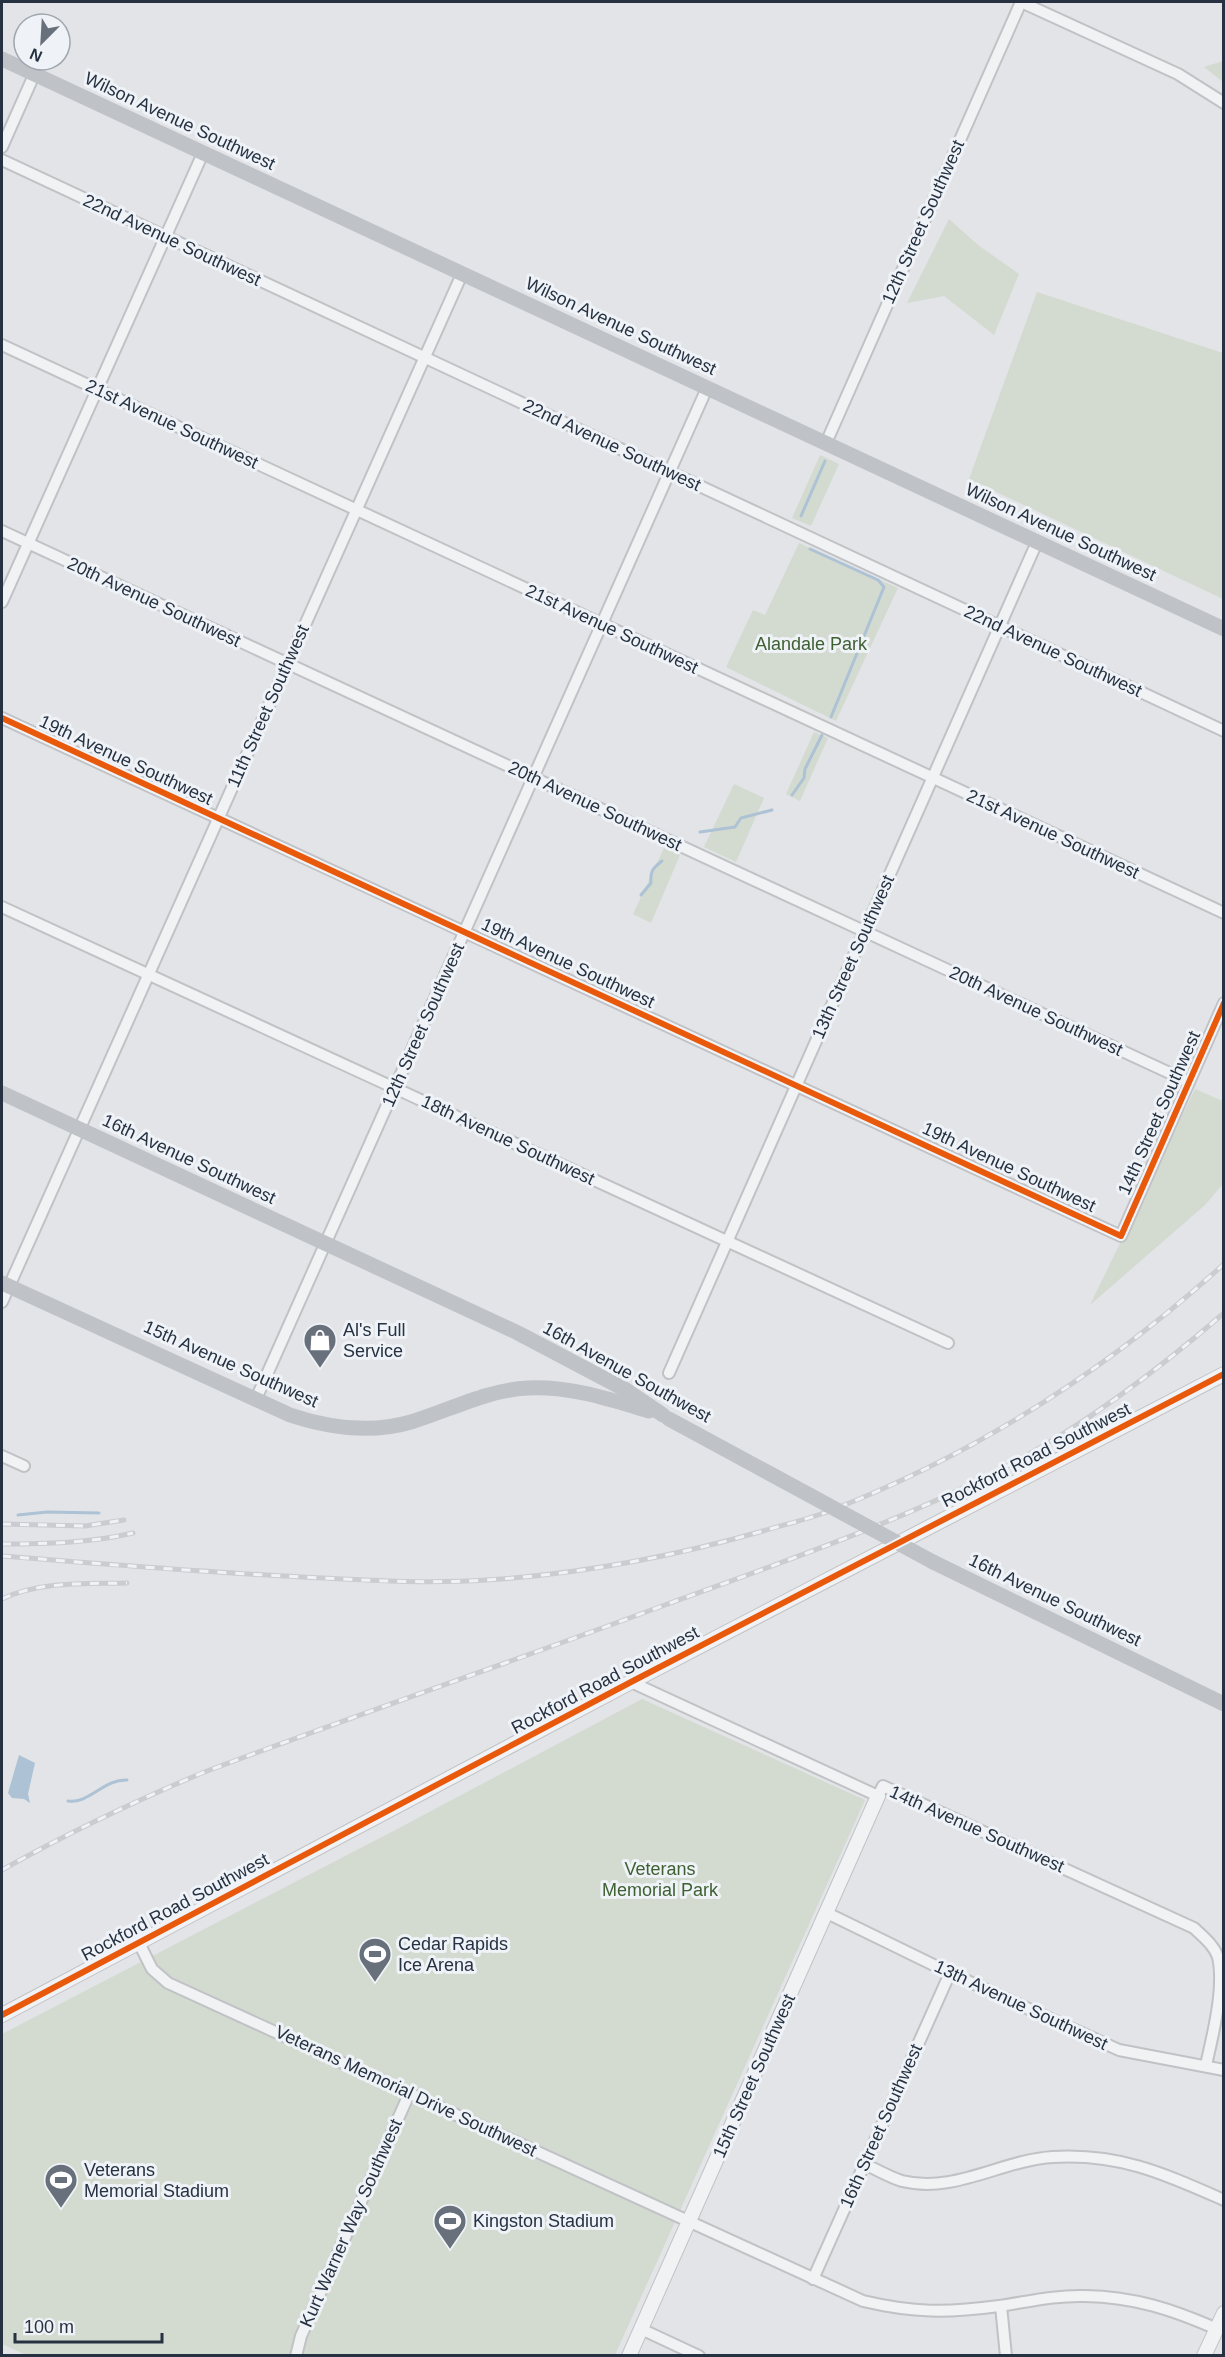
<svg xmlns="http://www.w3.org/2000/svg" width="1225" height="2357" font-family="Helvetica,sans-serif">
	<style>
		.green { fill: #d3dbd1 }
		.water { fill: #adc2d5 }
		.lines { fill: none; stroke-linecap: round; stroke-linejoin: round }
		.stream { stroke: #adc2d5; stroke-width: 3 }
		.minor-casing { stroke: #c0c2c5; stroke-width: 14 }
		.tertiary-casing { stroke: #c0c2c5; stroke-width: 16 }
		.minor { stroke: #f1f2f4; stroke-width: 10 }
		.tertiary { stroke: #f1f2f4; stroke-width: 14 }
		.secondary { stroke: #bfc2c7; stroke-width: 15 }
		.rail-casing { stroke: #cacccf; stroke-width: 5 }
		.rail { stroke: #eff3f7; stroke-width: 3; stroke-dasharray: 9; stroke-linecap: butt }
		.secondary-bridge { stroke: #bfc2c7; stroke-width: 15 }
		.cycleway-casing { stroke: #eff3f7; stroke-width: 10 }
		.cycleway { stroke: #e8590c; stroke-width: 6 }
		.labels { text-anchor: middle; stroke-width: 6; stroke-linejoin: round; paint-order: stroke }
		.street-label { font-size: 18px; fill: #263242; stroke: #eff3f7 }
		.park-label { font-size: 18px; fill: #3e6032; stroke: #eff3f7 }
		.poi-label { font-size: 18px; fill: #263242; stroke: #eff3f7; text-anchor: start }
	</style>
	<rect width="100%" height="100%" fill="#e2e4e7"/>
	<g class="green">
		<polygon points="1223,61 1224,61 1223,82 1204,67"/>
		<polygon points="949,219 978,245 1019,274 994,335 944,296 907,303"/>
		<polygon points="1037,292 1223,353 1223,599 969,479"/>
		<polygon points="820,455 839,464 811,526 792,518"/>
		<polygon points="799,543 898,588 836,721 726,667 753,610 765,615"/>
		<polygon points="814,732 828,738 800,801 786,794"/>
		<polygon points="734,784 764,798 736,862 704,847"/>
		<polygon points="664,848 680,855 651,923 633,914"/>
		<polygon points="1195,1089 1223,1101 1223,1184 1205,1205 1090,1305"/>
		<polygon points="642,1699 865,1800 615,2355 28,2356 2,2344 2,2034 401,1827"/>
	</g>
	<polygon class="water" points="19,1755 35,1763 28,1794 30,1803 24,1799 12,1798 8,1793"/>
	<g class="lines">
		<g class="stream">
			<polyline points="801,516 825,461"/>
			<polyline points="810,549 878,580 884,587 831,717"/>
			<polyline points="792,795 804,778 805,769 822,735"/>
			<polyline points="700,832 735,827 741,818 772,810"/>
			<path d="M641,895l10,-12c-1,-12 2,-15 11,-22"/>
			<polyline points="18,1515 47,1512 99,1513"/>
			<path d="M68,1801c21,3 36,-22 59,-21"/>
		</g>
		<g class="minor-casing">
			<g id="minor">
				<polyline points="1021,2 1178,74 1224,103"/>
				<polyline points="2,147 34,75"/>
				<polyline points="2,160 1224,731"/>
				<polyline points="2,345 1224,913"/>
				<polyline points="826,443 1021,2"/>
				<polyline points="2,531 1189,1082"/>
				<polyline points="2,602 203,153"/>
				<polyline points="2,718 1121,1236 1224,1003"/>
				<polyline points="2,907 948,1343"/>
				<polyline points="2,1302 462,274"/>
				<polyline points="669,1373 1037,542"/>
				<polyline points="256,1399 707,388"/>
				<polyline points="2,1456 24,1466"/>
				<path d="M631,1682l247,114 5,-10 311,142c9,9 20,17 24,29 7,30 -5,77 -12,108"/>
				<polyline points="827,1913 950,1973 1119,2050 1224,2070"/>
				<path d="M139,1943l13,26 16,14 695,318c51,12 84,12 136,5 28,-4 56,-11 86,-10 50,1 86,13 132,33"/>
				<path d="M864,2164c12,5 25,13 38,17 52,13 100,-21 151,-24 67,-4 112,17 171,43"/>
				<polyline points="813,2279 950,1973"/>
				<polyline points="1001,2306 1006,2356"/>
				<polyline points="641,2329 699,2356"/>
				<polyline points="296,2356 301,2336 410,2092"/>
			</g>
		</g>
		<g class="tertiary-casing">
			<g id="tertiary">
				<polyline points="2,2015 631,1682 1224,1374"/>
				<polyline points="629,2356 878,1796"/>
				<polyline points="1204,2356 1224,2313"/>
			</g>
		</g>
		<use href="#minor" class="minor"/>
		<use href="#tertiary" class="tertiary"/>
		<g class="secondary">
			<polyline points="2,59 1224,629"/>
			<polyline points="2,1093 518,1333 626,1390 663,1415"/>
			<path d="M2,1283l288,132c39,13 80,19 121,7 39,-12 76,-32 117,-34 42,-2 81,11 121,23"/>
			<polyline points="933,1562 1224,1704"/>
		</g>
		<g class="rail-casing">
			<g id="rail">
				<polyline points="2,1524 85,1526 124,1520"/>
				<path d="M2,1544c44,0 88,-1 131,-11"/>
				<path d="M2,1556c100,8 200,16 300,21 62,3 123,7 184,3 94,-6 186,-23 277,-49 23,-7 47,-12 69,-21 146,-57 276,-141 392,-246"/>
				<path d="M2,1599c38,-18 83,-15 125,-16"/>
				<path d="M2,1870c64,-36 131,-68 200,-97 154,-58 309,-111 463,-168 117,-43 236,-83 346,-141 77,-41 147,-94 213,-151"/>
			</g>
		</g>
		<use href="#rail" class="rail"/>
		<polyline class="secondary-bridge" points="669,1419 933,1562"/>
		<g class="cycleway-casing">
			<g id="cycleway">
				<polyline points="2,718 1121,1236 1224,1003"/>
				<polyline points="2,2015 631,1682 1224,1374"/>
			</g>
		</g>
		<use href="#cycleway" class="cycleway"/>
	</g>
	<defs>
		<g id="shop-pin" transform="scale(1.725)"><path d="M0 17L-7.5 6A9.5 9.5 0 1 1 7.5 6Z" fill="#68707c" stroke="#eff3f7"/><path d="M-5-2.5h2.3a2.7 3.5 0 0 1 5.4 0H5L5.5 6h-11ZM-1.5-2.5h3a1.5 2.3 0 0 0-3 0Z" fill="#fff"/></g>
		<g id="stadium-pin" transform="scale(1.725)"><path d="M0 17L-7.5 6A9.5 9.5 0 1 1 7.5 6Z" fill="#68707c" stroke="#eff3f7"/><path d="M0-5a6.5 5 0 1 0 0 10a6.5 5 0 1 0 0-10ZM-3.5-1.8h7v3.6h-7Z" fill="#fff"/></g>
	</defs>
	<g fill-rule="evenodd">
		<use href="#shop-pin" x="320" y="1340"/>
		<use href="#stadium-pin" x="375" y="1954"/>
		<use href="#stadium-pin" x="61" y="2180"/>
		<use href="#stadium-pin" x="450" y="2221"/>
	</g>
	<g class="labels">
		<g class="street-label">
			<text transform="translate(180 121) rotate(25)" y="6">Wilson Avenue Southwest</text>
			<text transform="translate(923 222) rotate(-66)" y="6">12th Street Southwest</text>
			<text transform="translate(172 240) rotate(25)" y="6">22nd Avenue Southwest</text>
			<text transform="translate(621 326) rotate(25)" y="6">Wilson Avenue Southwest</text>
			<text transform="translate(172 424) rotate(25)" y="6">21st Avenue Southwest</text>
			<text transform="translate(612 445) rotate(25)" y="6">22nd Avenue Southwest</text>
			<text transform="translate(1061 532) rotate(25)" y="6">Wilson Avenue Southwest</text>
			<text transform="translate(154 602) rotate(25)" y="6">20th Avenue Southwest</text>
			<text transform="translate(612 629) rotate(25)" y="6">21st Avenue Southwest</text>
			<text transform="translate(1053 651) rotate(25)" y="6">22nd Avenue Southwest</text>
			<text transform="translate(268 706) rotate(-66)" y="6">11th Street Southwest</text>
			<text transform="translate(126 760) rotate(25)" y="6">19th Avenue Southwest</text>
			<text transform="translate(595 806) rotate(25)" y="6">20th Avenue Southwest</text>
			<text transform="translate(1053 834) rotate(25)" y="6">21st Avenue Southwest</text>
			<text transform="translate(853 957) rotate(-66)" y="6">13th Street Southwest</text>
			<text transform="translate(568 963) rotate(25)" y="6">19th Avenue Southwest</text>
			<text transform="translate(1036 1011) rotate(25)" y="6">20th Avenue Southwest</text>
			<text transform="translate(423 1025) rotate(-66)" y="6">12th Street Southwest</text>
			<text transform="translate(1159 1113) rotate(-66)" y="6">14th Street Southwest</text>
			<text transform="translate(508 1140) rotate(25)" y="6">18th Avenue Southwest</text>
			<text transform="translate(189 1159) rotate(25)" y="6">16th Avenue Southwest</text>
			<text transform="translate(1009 1167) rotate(25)" y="6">19th Avenue Southwest</text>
			<text transform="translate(231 1364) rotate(24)" y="6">15th Avenue Southwest</text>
			<text transform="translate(627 1372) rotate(29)" y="6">16th Avenue Southwest</text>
			<text transform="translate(1036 1455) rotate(-27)" y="6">Rockford Road Southwest</text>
			<text transform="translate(1055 1600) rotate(26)" y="6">16th Avenue Southwest</text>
			<text transform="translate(605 1680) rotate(-28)" y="6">Rockford Road Southwest</text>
			<text transform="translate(977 1829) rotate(24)" y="6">14th Avenue Southwest</text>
			<text transform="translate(175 1907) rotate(-28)" y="6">Rockford Road Southwest</text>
			<text transform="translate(1021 2005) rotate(25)" y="6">13th Avenue Southwest</text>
			<text transform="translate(754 2076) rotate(-66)" y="6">15th Street Southwest</text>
			<text transform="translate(406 2091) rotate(25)" y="6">Veterans Memorial Drive Southwest</text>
			<text transform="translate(881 2126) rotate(-66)" y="6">16th Street Southwest</text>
			<text transform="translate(351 2223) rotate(-66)" y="6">Kurt Warner Way Southwest</text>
		</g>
		<g class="park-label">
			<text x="811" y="650">Alandale Park</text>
			<text x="660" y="1875">Veterans<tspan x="660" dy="21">Memorial Park</tspan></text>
		</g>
		<g class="poi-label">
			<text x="343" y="1336">Al's Full<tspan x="343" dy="21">Service</tspan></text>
			<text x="398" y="1950">Cedar Rapids<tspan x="398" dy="21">Ice Arena</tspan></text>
			<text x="84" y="2176">Veterans<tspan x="84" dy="21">Memorial Stadium</tspan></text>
			<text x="473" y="2227">Kingston Stadium</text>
		</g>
	</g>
	<rect width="1225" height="2357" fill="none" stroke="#263242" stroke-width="6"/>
	<g transform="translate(42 42) rotate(204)"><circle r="28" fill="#eff3f7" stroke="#9fa6af" stroke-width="1.5"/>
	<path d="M0-4.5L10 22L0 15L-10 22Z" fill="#68707c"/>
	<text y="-9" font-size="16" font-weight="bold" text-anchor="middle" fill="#263242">N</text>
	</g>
	<path d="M15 2333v9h147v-9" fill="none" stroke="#263242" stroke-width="3"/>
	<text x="24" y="2333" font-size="18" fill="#263242" stroke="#eff3f7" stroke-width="4.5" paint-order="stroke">100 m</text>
</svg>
